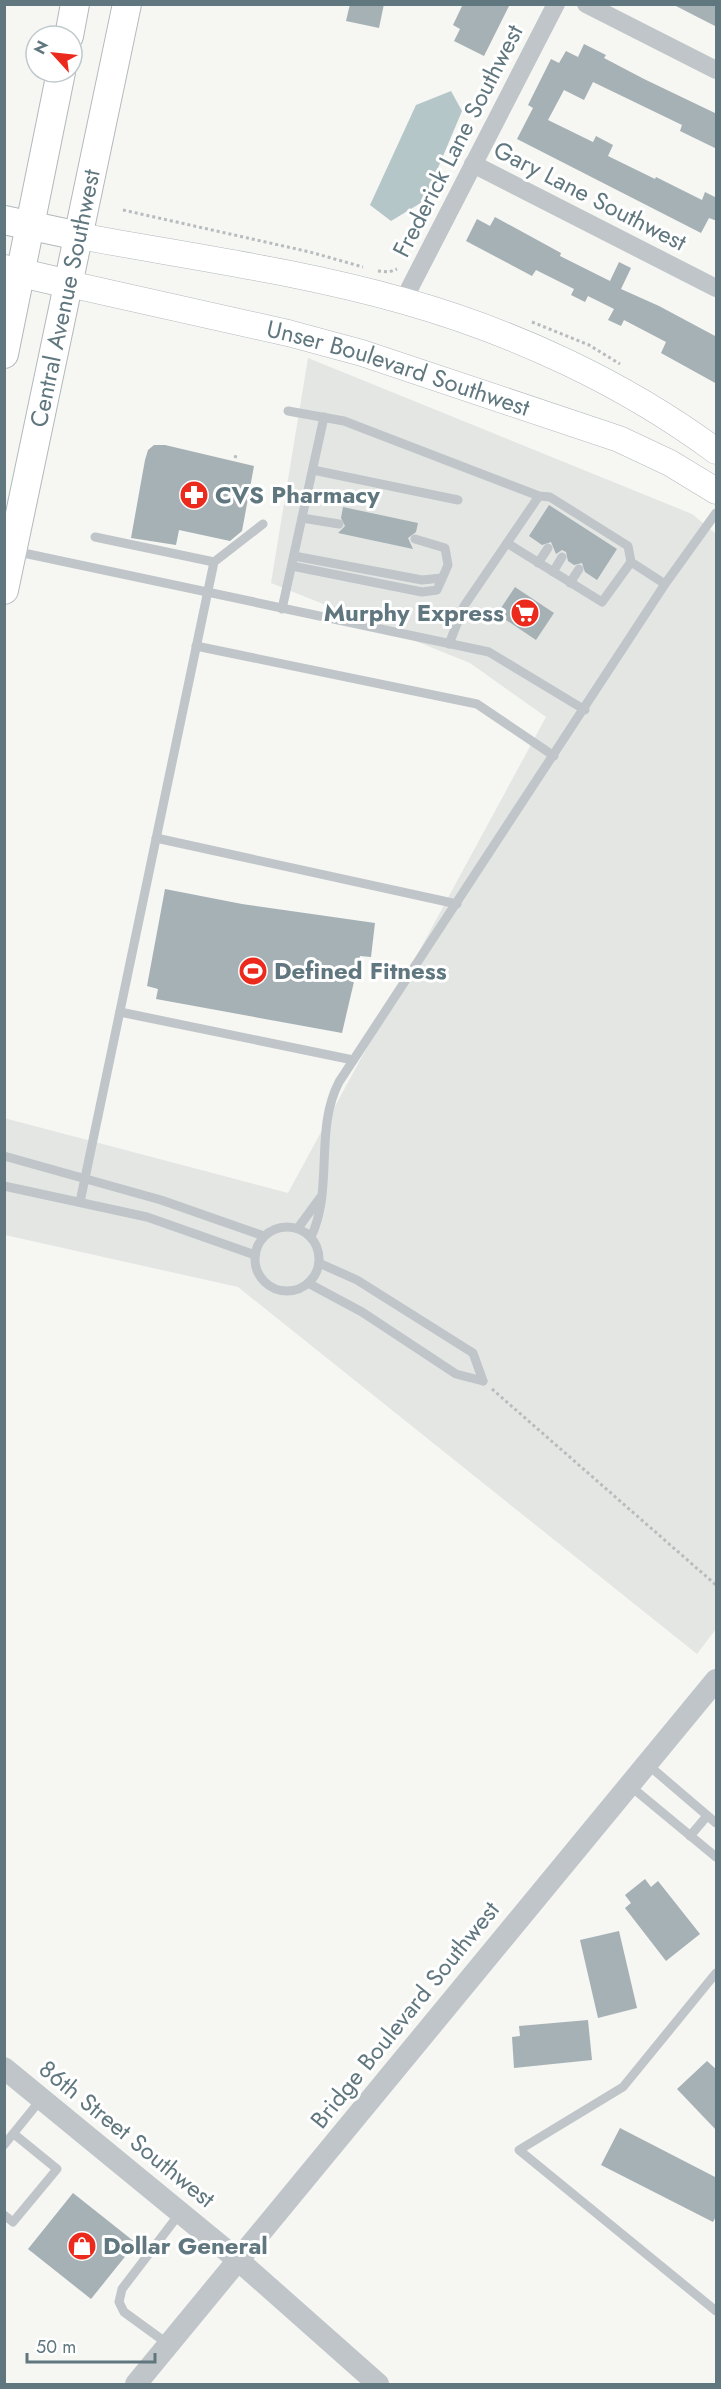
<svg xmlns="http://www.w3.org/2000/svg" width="721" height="2389" font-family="Jost,sans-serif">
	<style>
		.built { fill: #e4e6e4 }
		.water { fill: #b4c6c7 }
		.building { fill: #a6b1b5 }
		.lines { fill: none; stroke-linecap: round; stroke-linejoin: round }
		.secondary-casing { stroke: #b1b9bc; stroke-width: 27 }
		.primary-casing { stroke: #b2b9bc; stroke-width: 30 }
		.path { stroke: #b7bcbe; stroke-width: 3; stroke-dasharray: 3 3; stroke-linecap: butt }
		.service { stroke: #bfc5c8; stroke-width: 9 }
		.minor { stroke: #bfc5c8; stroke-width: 18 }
		.tertiary { stroke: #bfc5c8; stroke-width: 22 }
		.secondary { stroke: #fff; stroke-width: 26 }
		.primary { stroke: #fff; stroke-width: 28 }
		.labels { text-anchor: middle; stroke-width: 6; stroke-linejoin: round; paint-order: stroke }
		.street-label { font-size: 24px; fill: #60777f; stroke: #fff }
		.poi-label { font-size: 24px; font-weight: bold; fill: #60777f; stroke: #fff; text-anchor: start }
	</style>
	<rect width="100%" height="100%" fill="#f6f6f3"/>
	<polygon class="built" points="308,358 692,514 716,534 716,1629 697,1654 238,1287 5,1235 4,1118 288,1193 546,717 470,663 271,583"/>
	<polygon class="water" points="451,91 462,111 424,201 391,221 370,205 416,105"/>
	<g class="building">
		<polygon points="350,4 384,4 379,28 346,21"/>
		<polygon points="463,4 510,4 484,56 454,41 460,29 453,25"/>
		<polygon points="672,4 717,4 717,27"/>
		<polygon points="584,44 606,55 604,58 644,79 717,114 717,149 680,131 682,125 593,82 584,100 564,90 548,120 593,142 596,136 613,145 608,156 655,179 656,177 702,200 705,192 717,198 717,221 709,218 701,233 517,139 533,108 528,105 551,59 559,63 566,51 578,57"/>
		<polygon points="495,217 561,253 560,256 610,281 619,262 631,268 621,289 659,306 717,337 717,384 661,353 666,342 624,320 621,326 608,320 614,309 588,296 585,302 571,295 574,289 536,270 532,276 466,241 477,219 490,226"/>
		<polygon points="154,445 165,445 254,466 242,531 230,541 179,530 176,545 131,538 145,460 148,450"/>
		<polygon points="549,505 617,549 597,580 585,572 582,563 574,565 568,561 566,552 562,550 556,554 551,542 542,545 529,536"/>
		<polygon points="343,507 418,523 416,532 408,538 413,549 338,533 345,526 341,518"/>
		<polygon points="515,587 554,613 536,640 497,614"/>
		<polygon points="165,889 242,904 375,923 371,957 360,956 342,1033 156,999 158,989 147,986"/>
		<polygon points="645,1879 651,1887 658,1881 700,1934 666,1961 625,1908 631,1903 625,1895"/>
		<polygon points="619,1931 637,2008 598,2018 580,1940"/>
		<polygon points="588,2020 592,2060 514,2068 512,2037 520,2036 519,2026"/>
		<polygon points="707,2061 717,2070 717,2131 677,2089"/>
		<polygon points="620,2128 717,2178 717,2215 713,2222 601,2165"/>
		<polygon points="73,2193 136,2243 91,2299 28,2249"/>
	</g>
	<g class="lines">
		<g class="secondary-casing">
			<g id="secondary">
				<path d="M79,236c108,20 219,35 325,65 110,31 220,82 312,150"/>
				<path id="s1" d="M69,284l219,49 74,20 257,86 51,24 46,28"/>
			</g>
		</g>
		<g class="primary-casing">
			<g id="primary">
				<polyline points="69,36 75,4"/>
				<polyline points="4,220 79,236"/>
				<polyline points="4,269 69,284"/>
				<polyline points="4,354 61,72"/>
				<path id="s2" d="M4,590l123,-586"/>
			</g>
		</g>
		<g class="path">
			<polyline points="123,210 310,252 363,267"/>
			<polyline points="378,271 389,272 397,269"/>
			<polyline points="532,322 589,345 620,364"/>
			<polyline points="235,458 236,455"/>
			<polyline points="492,1389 716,1585"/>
		</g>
		<g class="service">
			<polyline points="288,411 344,421 539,496 550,497 628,546 631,562 665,584"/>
			<polyline points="313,470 458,500"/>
			<polyline points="302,518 339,524"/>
			<polyline points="95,537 214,562"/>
			<polyline points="507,543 539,496"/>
			<polyline points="14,551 489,652 585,710"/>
			<polyline points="294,556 422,580 442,578"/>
			<polyline points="538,563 548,548"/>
			<polyline points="292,566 422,592 437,590 448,565 445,548 415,539"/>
			<polyline points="553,572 562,557"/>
			<polyline points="570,583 579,569"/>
			<polyline points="282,609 324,417"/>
			<polyline points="449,644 464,606 507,543 602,602 631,562"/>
			<polyline points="196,646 477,704 554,756"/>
			<polyline points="156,838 457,904"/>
			<polyline points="120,1012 353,1060"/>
			<polyline points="4,1156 161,1200 264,1236"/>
			<polyline points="4,1186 147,1217 255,1255"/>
			<polyline points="80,1202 214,562 263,524"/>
			<circle cx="287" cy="1259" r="32"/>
			<polyline points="298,1228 320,1198"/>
			<path d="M311,1237c23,-49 3,-107 28,-155l326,-498 51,-71"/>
			<polyline points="319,1263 357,1280 473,1353 483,1381"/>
			<polyline points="308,1283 362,1312 456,1374 483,1381"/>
			<polyline points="647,1764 716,1823"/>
			<polyline points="629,1785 716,1857"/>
			<polyline points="690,1836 707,1816"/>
			<polyline points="716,1973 623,2087 519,2150 716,2311"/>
			<polyline points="4,2145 42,2098"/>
			<polyline points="4,2215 13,2222 57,2169 14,2134"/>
			<polyline points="168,2344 124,2312 119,2302 122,2289 180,2213"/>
		</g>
		<g class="minor">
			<polyline points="586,4 716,70"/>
			<polyline points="473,164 716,288"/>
			<polyline points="403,301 556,4"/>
		</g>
		<g class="tertiary">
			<polyline points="4,2068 238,2260 378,2384"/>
			<polyline points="136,2384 716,1680"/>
		</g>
		<use href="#secondary" class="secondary"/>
		<use href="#primary" class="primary"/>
	</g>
	<defs>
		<g id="pharmacy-disc" transform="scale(1.5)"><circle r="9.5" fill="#ec291d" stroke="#fff"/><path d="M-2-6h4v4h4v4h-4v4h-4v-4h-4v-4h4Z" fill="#fff"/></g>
		<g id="supermarket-disc" transform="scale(1.5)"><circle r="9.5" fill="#ec291d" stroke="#fff"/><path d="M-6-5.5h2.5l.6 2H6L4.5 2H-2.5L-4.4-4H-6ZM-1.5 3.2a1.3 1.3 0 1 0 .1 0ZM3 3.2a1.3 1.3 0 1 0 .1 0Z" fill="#fff"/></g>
		<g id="stadium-disc" transform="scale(1.5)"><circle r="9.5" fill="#ec291d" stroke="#fff"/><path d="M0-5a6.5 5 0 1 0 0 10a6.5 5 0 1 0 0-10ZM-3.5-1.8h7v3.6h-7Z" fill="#fff"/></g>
		<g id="shop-disc" transform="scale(1.5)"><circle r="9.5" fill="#ec291d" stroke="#fff"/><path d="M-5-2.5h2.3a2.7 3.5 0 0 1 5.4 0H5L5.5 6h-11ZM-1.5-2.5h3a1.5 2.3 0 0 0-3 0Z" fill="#fff"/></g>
	</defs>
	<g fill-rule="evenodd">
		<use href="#pharmacy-disc" x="194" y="495"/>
		<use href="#supermarket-disc" x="525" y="613"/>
		<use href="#stadium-disc" x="253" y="971"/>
		<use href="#shop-disc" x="82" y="2246"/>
	</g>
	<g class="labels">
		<g class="street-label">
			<text transform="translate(458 141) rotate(-63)" y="8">Frederick Lane Southwest</text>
			<text transform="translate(590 196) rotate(27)" y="8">Gary Lane Southwest</text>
			<text dy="8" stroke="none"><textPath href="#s2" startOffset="298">Central Avenue Southwest</textPath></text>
			<text dy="8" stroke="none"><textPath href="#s1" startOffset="340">Unser Boulevard Southwest</textPath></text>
			<text transform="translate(405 2015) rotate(-51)" y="8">Bridge Boulevard Southwest</text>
			<text transform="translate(127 2134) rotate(39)" y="8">86th Street Southwest</text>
		</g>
		<g class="poi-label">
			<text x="215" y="503">CVS Pharmacy</text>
			<text x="504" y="621" text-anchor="end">Murphy Express</text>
			<text x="274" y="979">Defined Fitness</text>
			<text x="103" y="2254">Dollar General</text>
		</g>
	</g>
	<rect width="721" height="2389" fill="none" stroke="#60777f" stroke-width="12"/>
	<g transform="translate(54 54) rotate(297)"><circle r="28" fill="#ffffff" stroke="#bfc9cc" stroke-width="1.5"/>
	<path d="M0-4.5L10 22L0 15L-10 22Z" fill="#ec291d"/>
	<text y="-9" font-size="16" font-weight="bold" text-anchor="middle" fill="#60777f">N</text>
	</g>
	<path d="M27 2353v9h128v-9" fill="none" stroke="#60777f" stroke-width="3"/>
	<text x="36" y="2353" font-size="18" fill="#60777f" stroke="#ffffff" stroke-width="4.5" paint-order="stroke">50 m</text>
</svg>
